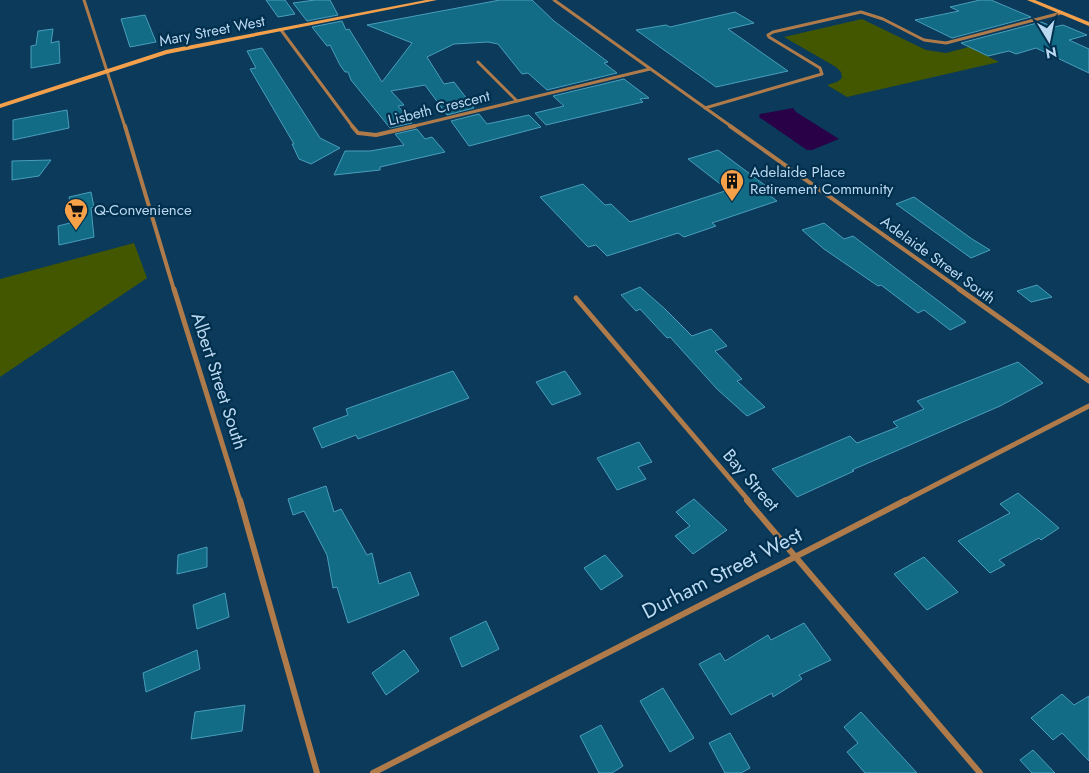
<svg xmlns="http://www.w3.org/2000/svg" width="1089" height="773" font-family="Jost,sans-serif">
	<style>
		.green { fill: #435600 }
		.water { fill: #280147 }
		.building { fill: #126c86; stroke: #4a9ebb }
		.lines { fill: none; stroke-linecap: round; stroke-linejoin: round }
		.street-far3 { stroke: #af7b4a; stroke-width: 3 }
		.street-far2 { stroke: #af7b4a; stroke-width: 4 }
		.street-far1 { stroke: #af7b4a; stroke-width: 5 }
		.street { stroke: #af7b4a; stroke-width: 6 }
		.secondary { fill: #f3a04c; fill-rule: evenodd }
		.labels { text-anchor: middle; stroke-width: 4.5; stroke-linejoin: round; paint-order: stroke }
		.far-street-label { font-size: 15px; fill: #bbd8f1; stroke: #00304e }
		.far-poi-label { font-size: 15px; fill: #bbd8f1; stroke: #00304e; text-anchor: start }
		.street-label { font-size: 18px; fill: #bbd8f1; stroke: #00304e }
		.near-street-label { font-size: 21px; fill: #bbd8f1; stroke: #00304e }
	</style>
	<rect width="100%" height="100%" fill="#0b3a5a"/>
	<g class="green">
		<polygon points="862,19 926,50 946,53 969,47 999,62 847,97 827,85 837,82 842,78 841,72 836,67 784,37"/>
		<polygon points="134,243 147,278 0,377 0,279"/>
	</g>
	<polygon class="water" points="793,108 796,112 839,139 812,150 807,150 759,117 760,114"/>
	<g class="building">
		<polygon points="266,0 285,0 295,14 278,17"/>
		<polygon points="315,0 330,0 338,15 307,21 293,3"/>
		<polygon points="500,0 532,0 554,21 608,62 604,63 617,73 547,90 528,73 522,74 498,44 488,42 454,44 427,57 444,84 454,82 474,108 447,115 425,85 391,91 404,105 398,106 412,123 390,128 351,80 348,72 345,72 340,65 330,45 327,46 312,27 342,21 346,30 349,29 382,82 412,43 367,25"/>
		<polygon points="980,0 991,0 1031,17 952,38 915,20 959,11 950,7"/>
		<polygon points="735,12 754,23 728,29 788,71 716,87 636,30 666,25 670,27"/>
		<polygon points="145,15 156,42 130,47 121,19"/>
		<polygon points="1041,22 1054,27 1063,25 1087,35 1069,40 1089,49 1089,73 1036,48 1016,54 1009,51 988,56 961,43"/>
		<polygon points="53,29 51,43 59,41 60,63 31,68 31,46 36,45 38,31"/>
		<polygon points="262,48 320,138 340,148 311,164 299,159 292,144 294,144 250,69 256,68 247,51"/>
		<polygon points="624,79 649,98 640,99 643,102 546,125 535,113 564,106 553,96"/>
		<polygon points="67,110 69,128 13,140 13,120"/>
		<polygon points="479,114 487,124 529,115 541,127 469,146 451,121"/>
		<polygon points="417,129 425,139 432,137 445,152 380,167 380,170 334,175 345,151 370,151 404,145 395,134"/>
		<polygon points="718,150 770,189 764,191 777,201 712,223 716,226 684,237 678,233 607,256 596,245 588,247 540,197 583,184 605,205 611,204 630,222 728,190 688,159"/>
		<polygon points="51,160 39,176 12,180 12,161"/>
		<polygon points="91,192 94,207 91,208 94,237 59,245 58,226 74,222 69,197"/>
		<polygon points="914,197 972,239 990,250 971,258 896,204"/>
		<polygon points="824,223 844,239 853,236 966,322 950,330 924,310 918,313 881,285 878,286 824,249 802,230"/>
		<polygon points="1037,285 1052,297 1031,302 1017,291"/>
		<polygon points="640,287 665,309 692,336 711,329 727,346 715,351 742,379 737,381 765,407 747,416 717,389 670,337 667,338 640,309 636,311 621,295"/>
		<polygon points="1018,362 1043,383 1000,406 852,470 854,471 797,497 772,469 850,436 857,443 898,427 893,422 924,409 917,401"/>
		<polygon points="453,371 469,398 358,439 356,435 322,448 313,428 348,415 346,409"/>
		<polygon points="565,371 581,394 552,405 536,382"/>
		<polygon points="639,442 652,462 638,467 646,479 617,490 597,458"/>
		<polygon points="326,486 334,512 341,509 367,555 372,553 379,584 410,572 419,595 348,623 337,587 333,588 327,555 304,511 293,515 288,499"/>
		<polygon points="1018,493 1059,528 1041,540 1039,538 999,560 1005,565 990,573 958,541 1010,513 1000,504"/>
		<polygon points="694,499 727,530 693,554 675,536 690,526 676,512"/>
		<polygon points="207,547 207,567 177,574 178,555"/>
		<polygon points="605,555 623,576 601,590 584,568"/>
		<polygon points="924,557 958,592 927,610 894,574"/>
		<polygon points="225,593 229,617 197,629 193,605"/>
		<polygon points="486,621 499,649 462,667 450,638"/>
		<polygon points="804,623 831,660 799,675 802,679 773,697 772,693 731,715 699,664 720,653 725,661 768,635 771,640"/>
		<polygon points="197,650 200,669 146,692 143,673"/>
		<polygon points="404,650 419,671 386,695 372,673"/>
		<polygon points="663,688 694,738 670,752 640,701"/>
		<polygon points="1062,694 1074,705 1089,696 1089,761 1062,733 1053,740 1031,718"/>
		<polygon points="245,705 242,731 191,739 195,712"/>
		<polygon points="861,712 917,773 865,773 847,752 858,743 844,727"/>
		<polygon points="601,725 623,766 612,773 599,773 580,736"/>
		<polygon points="730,733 750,768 741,773 725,773 709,743"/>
		<polygon points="1033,750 1055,773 1032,773 1020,760"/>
	</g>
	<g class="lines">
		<g class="street-far3">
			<polyline points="84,0 125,127"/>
			<polyline points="554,0 732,127"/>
			<polyline points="281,30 353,127"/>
			<polyline points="478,62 517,101"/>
			<polyline points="705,108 822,74 820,68 769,37 768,35 773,32 861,12 883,19 924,40 946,43 1061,13"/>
			<polyline points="410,127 650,69"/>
		</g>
		<g class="street-far2">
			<polyline points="125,126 174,290"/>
			<polyline points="352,126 358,133 376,135 415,126"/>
			<polyline points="730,126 961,290"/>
		</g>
		<g class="street-far1">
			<polyline points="174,289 240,501"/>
			<polyline points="959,289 1089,381"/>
			<polyline points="576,298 749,501"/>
			<polyline points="904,501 1089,406"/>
		</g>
		<g class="street">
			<polyline points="240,500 317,773"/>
			<polyline points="747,500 980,773"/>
			<polyline points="373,773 906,500"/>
		</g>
		<g class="secondary">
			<polygon points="426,0 437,0 167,54 0,108 0,104 166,50"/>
			<polygon points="1027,0 1035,0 1089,22 1089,26"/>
		</g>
	</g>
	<defs>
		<g id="building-pin" transform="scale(1.25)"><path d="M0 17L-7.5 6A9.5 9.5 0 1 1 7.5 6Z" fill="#f7a149" stroke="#00304e"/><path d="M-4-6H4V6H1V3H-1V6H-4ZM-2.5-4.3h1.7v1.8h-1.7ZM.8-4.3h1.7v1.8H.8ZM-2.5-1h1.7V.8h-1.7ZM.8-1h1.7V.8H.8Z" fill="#111"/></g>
		<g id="supermarket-pin" transform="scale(1.25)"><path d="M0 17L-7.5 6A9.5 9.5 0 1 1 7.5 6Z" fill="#f7a149" stroke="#00304e"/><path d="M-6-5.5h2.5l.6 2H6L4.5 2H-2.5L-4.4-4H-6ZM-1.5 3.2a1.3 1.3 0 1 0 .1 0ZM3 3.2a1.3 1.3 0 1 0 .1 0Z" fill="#111"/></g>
	</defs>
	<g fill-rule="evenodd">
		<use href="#building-pin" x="732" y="181"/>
		<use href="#supermarket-pin" x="76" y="210"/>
	</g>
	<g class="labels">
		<g class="far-street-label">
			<text transform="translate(212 31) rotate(-11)" y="5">Mary Street West</text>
			<text transform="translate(439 108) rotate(-14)" y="5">Lisbeth Crescent</text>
			<text transform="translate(938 260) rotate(36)" y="5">Adelaide Street South</text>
		</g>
		<g class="far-poi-label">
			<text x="750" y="177">Adelaide Place<tspan x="750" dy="17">Retirement Community</tspan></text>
			<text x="94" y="215">Q-Convenience</text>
		</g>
		<g class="street-label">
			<text transform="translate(219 381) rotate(72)" y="6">Albert Street South</text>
			<text transform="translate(751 480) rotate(49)" y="6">Bay Street</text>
		</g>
		<g class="near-street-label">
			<text transform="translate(722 573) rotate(-27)" y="7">Durham Street West</text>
		</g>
	</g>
	<g transform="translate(1049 40) rotate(170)" stroke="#00304e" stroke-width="4" paint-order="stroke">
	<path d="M0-4L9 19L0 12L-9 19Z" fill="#bbd8f1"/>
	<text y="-8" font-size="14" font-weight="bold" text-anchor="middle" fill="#bbd8f1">N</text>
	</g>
</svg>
